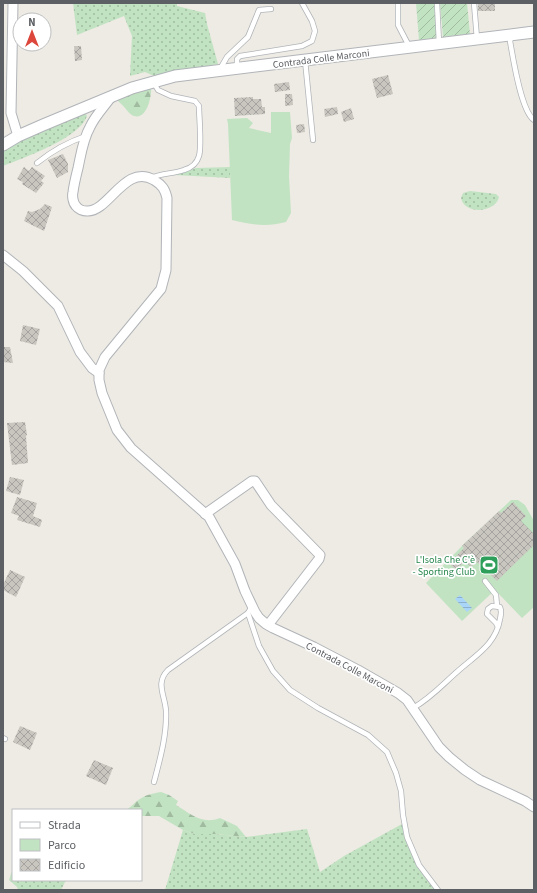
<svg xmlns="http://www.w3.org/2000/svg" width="537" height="893" font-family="'Source Sans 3',sans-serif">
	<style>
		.grass { fill: url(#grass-dots) }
		.forest { fill: url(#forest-firs) }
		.park { fill: #c2e3c2 }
		.garden { fill: url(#garden-furrows) }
		.water { fill: url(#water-rules) }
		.building { fill: url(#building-cross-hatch) }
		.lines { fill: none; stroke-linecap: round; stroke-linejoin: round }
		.service-casing { stroke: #b1b4b8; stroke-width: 6 }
		.minor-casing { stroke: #b1b4b8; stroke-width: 11 }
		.tertiary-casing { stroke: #b1b4b8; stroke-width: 13 }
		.service { stroke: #fff; stroke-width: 4.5 }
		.minor { stroke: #fff; stroke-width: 9 }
		.tertiary { stroke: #fff; stroke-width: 11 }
		.labels { text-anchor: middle; stroke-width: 3.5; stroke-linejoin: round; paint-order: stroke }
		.street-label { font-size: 10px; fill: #5c5f63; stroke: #fff }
		.leisure-label { font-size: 10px; fill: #27864d; stroke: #fff; text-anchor: end }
	</style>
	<defs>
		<pattern id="grass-dots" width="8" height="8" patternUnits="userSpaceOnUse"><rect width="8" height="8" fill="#c2e3c2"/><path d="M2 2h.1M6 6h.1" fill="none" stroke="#a1bba1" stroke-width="1.8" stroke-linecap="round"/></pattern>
		<pattern id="forest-firs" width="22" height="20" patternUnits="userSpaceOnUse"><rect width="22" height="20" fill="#c2e3c2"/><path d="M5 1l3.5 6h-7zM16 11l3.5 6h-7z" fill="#a1bba1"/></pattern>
		<pattern id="garden-furrows" width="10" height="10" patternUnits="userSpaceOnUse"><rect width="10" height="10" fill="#c2e3c2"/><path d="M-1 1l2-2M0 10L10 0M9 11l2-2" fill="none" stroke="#a1bba1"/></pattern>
		<pattern id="water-rules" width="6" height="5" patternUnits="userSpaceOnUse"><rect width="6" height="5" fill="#a9d6f8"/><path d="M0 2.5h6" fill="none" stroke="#8db1cc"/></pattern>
		<pattern id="building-cross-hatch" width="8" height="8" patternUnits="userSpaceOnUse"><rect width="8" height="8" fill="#c9c6c0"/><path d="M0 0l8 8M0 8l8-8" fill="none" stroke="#a6a4a0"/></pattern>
	</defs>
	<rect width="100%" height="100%" fill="#edebe4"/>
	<g class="grass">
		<polygon points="73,3 177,3 177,6 205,13 207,24 218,64 154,76 145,72 130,76 132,36 124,16 77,35"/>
		<path d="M84,111l3,5c-7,22 -64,42 -84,50v-17z"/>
		<polygon points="230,167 230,178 175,175 196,168"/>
		<path d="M470,191l26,3 3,3c-3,15 -34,19 -38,1l2,-5z"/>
		<polygon points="402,824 406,838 435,890 165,890 183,830 195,834 215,834 246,837 307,829 320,872 344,856"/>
		<polygon points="13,868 13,880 66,880 61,890 18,890 17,887 9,880"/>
	</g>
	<g class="forest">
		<path d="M151,87c1,9 -4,33 -17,29 -4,-1 -7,-6 -9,-8 -3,-4 -7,-6 -9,-10z"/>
		<path d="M161,792l8,3 9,6 -2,4c15,9 26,20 44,13l17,8 9,11 -31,-3h-20l-12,-4 -24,-14h-18v-6h-14c13,-12 16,-15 34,-18z"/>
	</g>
	<g class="park">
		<path d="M271,112h19l2,26 -2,6 -1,32 2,37 -5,9c-19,5 -35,3 -54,-2l-4,-96 -1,-5 20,-1 6,5 -4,5 22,5z"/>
		<polygon points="511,500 518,500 525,505 534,521 534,607 522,618 495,590 462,621 426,583 462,546"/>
	</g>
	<g class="garden">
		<polygon points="416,3 434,3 437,38 419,40"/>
		<polygon points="440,3 467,3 470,34 443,37"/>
	</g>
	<polygon class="water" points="460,595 472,608 467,612 455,599"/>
	<g class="building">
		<rect x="478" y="3" width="17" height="8"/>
		<polygon points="74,46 81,46 82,60 75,61"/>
		<polygon points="388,75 393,94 377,98 372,79"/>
		<polygon points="289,82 290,90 275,92 274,84"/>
		<polygon points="285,94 292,94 293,105 285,106"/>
		<polygon points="253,97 253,99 261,99 262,107 265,107 265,114 235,116 234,98"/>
		<polygon points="337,107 338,114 325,117 324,109"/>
		<polygon points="351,108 354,119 344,122 341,112"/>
		<polygon points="304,124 305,132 297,133 296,125"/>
		<polygon points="63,154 68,164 68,172 57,178 48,160"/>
		<polygon points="24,167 29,171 32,167 45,176 41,181 44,183 36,193 22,184 23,182 17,179"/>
		<polygon points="45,204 52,207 44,231 24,221 28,211 32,212 40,209"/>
		<polygon points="23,325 40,329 36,345 20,341"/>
		<polygon points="3,347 10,347 13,363 3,362"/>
		<polygon points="25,422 27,435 26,436 28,463 12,465 7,423"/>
		<polygon points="10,477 24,480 20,495 6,491"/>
		<polygon points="17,497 37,503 33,516 42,520 40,527 17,520 19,516 11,513"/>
		<polygon points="513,502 526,516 521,521 534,534 534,545 497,581 477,562 471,567 465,561 456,570 449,563 464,548 462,546 499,511 501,513"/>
		<polygon points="10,570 25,577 16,597 3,590 3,585"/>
		<polygon points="20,726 37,733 30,750 13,742"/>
		<polygon points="94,760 113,768 106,785 86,776"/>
	</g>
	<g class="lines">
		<g class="service-casing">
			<g id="service">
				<polyline points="398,3 398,25 409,46"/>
				<polyline points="437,3 439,43"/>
				<polyline points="474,3 477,39"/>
				<path d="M512,35l-2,6c3,17 11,70 24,79"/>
				<polyline points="305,60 313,140"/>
				<polyline points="237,68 237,59 240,56 302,46 312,41 315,31 312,21 302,3"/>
				<polyline points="220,69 227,57 248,37 259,10 271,9"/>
				<path d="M37,163c15,-12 31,-21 49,-27"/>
				<path d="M151,178c10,-5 22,-4 33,-8 7,-2 13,-7 15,-14 3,-10 0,-39 0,-50l-4,-5 -24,-5 -13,-6 -4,-7"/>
				<polyline points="485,581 496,595 497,606"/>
				<polyline points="252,606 248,613 259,646 273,671 290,690 318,708 368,735 387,752 396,773 401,791 403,815 407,837 419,865 438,890"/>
				<path d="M413,708c18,-10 30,-24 45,-37 18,-16 38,-27 42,-52 1,-5 2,-7 0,-12l-8,-1 -4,3 -1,5 9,9 2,4"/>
				<polyline points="3,738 5,739"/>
				<path d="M154,782c6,-23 13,-47 12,-71 -1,-16 -11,-28 2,-41l80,-57"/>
			</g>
		</g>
		<g class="minor-casing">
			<g id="minor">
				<polyline points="13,3 11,113 18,136"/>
				<path d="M111,97c-7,10 -16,19 -21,30 -7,12 -9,27 -12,41 -2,8 -4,16 -5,24 -1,4 0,11 3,14 2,3 7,5 11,5 22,1 38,-48 67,-31 8,5 11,9 13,18l-1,72 -5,19 -56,68 -6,13v10l3,13 15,37 14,18 78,69 26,47 10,27 10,21 4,6 7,6 7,4 41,19 44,23 40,23 9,7 32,47 10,10 16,13 15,10 45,21 9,6"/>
				<polyline points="3,255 23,271 58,306 80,352 92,368 99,373"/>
				<polyline points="205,514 252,481 255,481 271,505 320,555 319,559 268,625"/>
			</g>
		</g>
		<g class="tertiary-casing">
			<polyline id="tertiary" points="3,145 18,136 43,125 132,88 175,76 534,32"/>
		</g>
		<use href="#service" class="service"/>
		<use href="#minor" class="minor"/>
		<use href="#tertiary" class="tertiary"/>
	</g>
	<defs>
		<g id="stadium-square" transform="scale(1)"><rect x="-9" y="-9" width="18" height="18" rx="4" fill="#2e9e5b" stroke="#fff"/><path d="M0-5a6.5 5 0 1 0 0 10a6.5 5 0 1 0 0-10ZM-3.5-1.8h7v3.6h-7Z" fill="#fff"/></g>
	</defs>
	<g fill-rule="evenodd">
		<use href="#stadium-square" x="489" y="565"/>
	</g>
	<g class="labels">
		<g class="street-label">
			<text transform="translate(321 58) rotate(-7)" y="4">Contrada Colle Marconi</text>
			<text transform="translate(350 667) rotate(28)" y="4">Contrada Colle Marconi</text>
		</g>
		<g class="leisure-label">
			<text x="475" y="563">L'Isola Che C'è<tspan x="475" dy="12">- Sporting Club</tspan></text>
		</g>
	</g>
	<rect width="537" height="893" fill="none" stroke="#5c5f63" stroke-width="8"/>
	<rect x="12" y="809" width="130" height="72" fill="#ffffff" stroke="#bebfc1"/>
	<rect x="20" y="822" width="20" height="6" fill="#ffffff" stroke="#bebfc1"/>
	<text x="48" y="829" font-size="12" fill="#5c5f63">Strada</text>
	<rect x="20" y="839" width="20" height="12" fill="#c2e3c2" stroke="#bebfc1"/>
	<text x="48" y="849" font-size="12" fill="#5c5f63">Parco</text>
	<rect x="20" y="859" width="20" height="12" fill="url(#building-cross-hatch)" stroke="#bebfc1"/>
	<text x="48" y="869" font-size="12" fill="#5c5f63">Edificio</text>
	<g transform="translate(32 32)"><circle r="19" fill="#ffffff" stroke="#bebfc1"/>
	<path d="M0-3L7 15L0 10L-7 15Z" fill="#dc463b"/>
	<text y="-6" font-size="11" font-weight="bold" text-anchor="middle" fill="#5c5f63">N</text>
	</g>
</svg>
